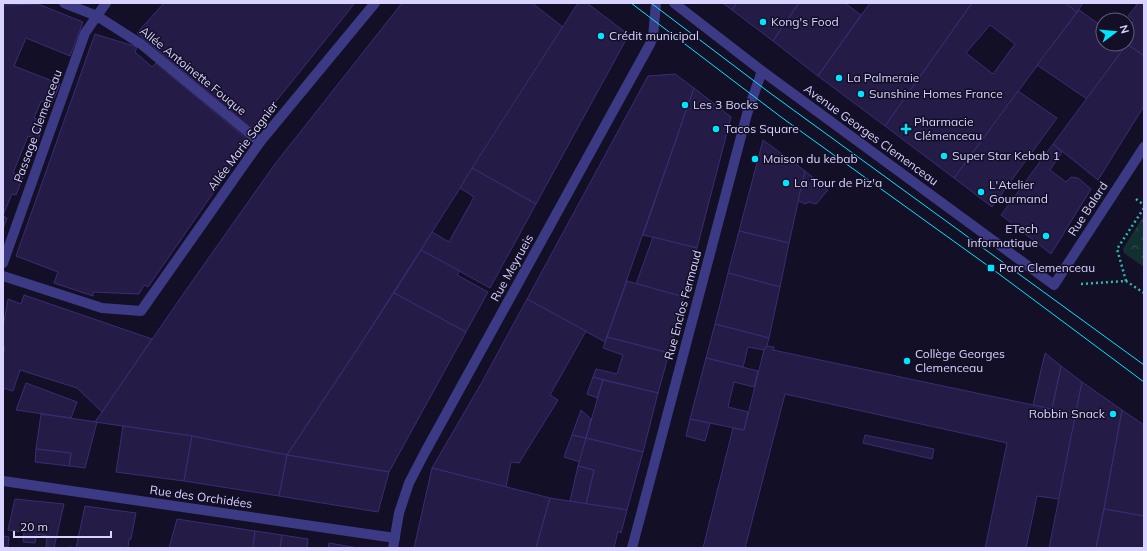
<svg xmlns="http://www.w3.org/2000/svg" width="1147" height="551" font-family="Mulish,sans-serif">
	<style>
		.park { fill: url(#park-crowns) }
		.building { fill: #241b47; stroke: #3b2d73; fill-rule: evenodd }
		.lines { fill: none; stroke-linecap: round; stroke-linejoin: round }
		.path { stroke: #2fb8b0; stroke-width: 2.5; stroke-dasharray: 2 3; stroke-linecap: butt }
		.street { stroke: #3d3a85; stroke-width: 10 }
		.tram { stroke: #00e5ff; stroke-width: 1 }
		.poi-dot { fill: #00e5ff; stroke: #130f26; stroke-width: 1.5 }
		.labels { text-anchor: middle; stroke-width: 3; stroke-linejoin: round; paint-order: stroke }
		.poi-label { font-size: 12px; fill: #d9d4ff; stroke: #130f26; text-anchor: start }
		.street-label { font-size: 12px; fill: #d9d4ff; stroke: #130f26 }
	</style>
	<defs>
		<pattern id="park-crowns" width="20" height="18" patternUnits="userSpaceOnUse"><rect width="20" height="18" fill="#12302f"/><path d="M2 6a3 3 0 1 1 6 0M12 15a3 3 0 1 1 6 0" fill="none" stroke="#344d4e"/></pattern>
	</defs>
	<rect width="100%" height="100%" fill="#130f26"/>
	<polygon class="park" points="1144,215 1144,267 1124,253 1123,249"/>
	<g class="building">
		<polygon points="164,3 355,3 253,130 137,33"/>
		<polygon points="402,3 532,3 563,27 358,348 287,455 192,436 95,422 186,290 275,164"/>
		<polygon points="578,3 587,3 625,32 627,38 536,204 472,168"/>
		<polygon points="723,3 737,3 732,10"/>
		<polygon points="737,3 799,3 773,41 732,10"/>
		<polygon points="799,3 845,3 861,15 818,76 773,41"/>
		<polygon points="870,3 972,3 885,126 818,76"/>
		<path d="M972,3h93l12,9 -123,166 -69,-52zM990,25l25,19 -22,30 -27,-21z"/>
		<polygon points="1065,3 1083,3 1077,12"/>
		<polygon points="1134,3 1144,3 1144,56 1127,44 1127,32 1134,20 1128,16 1137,5"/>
		<polygon points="38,4 83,22 70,56 26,38 14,66 60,84 51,105 41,101 34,118 44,122 38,140 28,136 13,173 23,177 16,195 12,194 3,215 3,5"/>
		<polygon points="1079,10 1103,27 1103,44 1127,44 1087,99 1037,65"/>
		<polygon points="95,34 137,47 135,52 152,67 156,63 249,141 148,287 144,285 139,294 93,292 93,296 54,283 58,272 16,256"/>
		<polygon points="1127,44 1144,56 1144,106 1098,180 1053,144"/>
		<polygon points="675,74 694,88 605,342 527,299 648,76"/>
		<polygon points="694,88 731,117 697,248 643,235"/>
		<polygon points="1018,91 1057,118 992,207 954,178"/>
		<polygon points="763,140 805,171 789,243 739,231"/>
		<polygon points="1053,144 1062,152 1050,170 1066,182 1071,177 1078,178 1091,189 1051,254 1001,215"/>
		<polygon points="472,168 536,204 490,288 421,250 432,232 449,242 474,197 460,188"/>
		<polygon points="805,171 828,190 816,204 808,202 806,204 798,201"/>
		<polygon points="3,216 7,218 3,229"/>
		<polygon points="739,231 789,243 780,287 728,273"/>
		<polygon points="653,237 697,248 684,297 636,284"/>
		<polygon points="421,250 460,271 457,275 488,292 466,332 394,293"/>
		<polygon points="728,273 780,287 769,338 715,324"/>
		<polygon points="627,281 684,297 669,353 607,337"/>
		<polygon points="394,293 466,332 389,472 287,455 358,348"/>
		<polygon points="24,295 152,339 102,412 77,388 20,370 13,391 3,388 3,356 5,347 3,346 3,327 8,299 21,304"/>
		<polygon points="527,299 586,331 550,395 558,400 519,463 511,462 506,487 432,468 482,382"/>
		<polygon points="715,324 769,338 767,346 764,350 748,347 743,367 706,358"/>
		<polygon points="607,337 669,353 658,393 593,377 596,369 617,374 623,355 603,348"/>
		<polygon points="767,346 774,347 773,350 1052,409 1061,366 1082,382 1059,499 1037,496 1026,548 985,548 1007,443 785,394 745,548 703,548 733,428 744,430 764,350"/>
		<polygon points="1045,353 1061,366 1052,409 1033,405"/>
		<polygon points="706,358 758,371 754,387 734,382 728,407 748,412 744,430 690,419"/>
		<polygon points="593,377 603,380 597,398 587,394"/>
		<polygon points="603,380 658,393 643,452 586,438"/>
		<polygon points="1082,382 1122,410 1104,509 1096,548 1049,548"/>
		<polygon points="26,383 77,402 71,418 16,410"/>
		<polygon points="581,410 591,419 586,438 572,435"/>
		<polygon points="1122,410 1144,425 1144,516 1104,509"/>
		<polygon points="41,414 97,422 85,468 69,466 71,453 36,449"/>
		<polygon points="690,419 710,423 705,441 686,436"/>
		<polygon points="123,426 192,436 184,481 116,472"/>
		<polygon points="572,435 586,438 580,462 564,457"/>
		<polygon points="865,435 934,449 932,459 863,443"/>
		<polygon points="192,436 287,455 279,496 184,481"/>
		<polygon points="586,438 643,452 627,510 586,504 594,470 578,466"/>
		<polygon points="36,449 71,453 69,466 35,462"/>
		<polygon points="287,455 389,472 378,512 279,496"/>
		<polygon points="578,466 594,470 586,504 570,501"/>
		<polygon points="432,468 550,498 536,548 414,548"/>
		<polygon points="550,498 627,510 621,533 618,531 614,548 536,548"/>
		<polygon points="15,499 64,504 54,548 46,547 47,536 37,534 35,543 23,542 24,532 8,530"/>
		<polygon points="85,506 136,513 131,539 129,539 128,548 69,548 69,547 76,548"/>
		<polygon points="1104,509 1144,516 1144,548 1096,548"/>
		<polygon points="177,519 255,531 253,548 169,548"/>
		<polygon points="255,531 282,535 280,548 253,548"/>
		<polygon points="282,535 308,539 307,548 280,548"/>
		<polygon points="3,536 9,537 8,547 3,546"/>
		<polygon points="329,543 358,548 328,548"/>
	</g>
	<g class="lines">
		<g class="path">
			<polyline points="1136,199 1144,205"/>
			<polyline points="1126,281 1117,249 1144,208"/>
			<polyline points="1081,284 1126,281 1144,293"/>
		</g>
		<g class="street">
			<polyline points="64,3 97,16 141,44 260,142"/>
			<polyline points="674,3 762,71 1054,285 1144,147"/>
			<polyline points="3,263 85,33 106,3"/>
			<polyline points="3,276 102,308 141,311 260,142 375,3"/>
			<polyline points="3,481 395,538"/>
			<polyline points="393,548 399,513 409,483 424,454 650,44 653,37 656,3"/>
			<polyline points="632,548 747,114 762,71"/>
		</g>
		<g class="tram">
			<polyline points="631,3 781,117 991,268 1144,382"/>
			<polyline points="651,3 770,93 1144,365"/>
		</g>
	</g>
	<g class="poi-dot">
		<circle cx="763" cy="22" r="4"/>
		<circle cx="601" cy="36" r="4"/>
		<circle cx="839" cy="78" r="4"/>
		<circle cx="861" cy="94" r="4"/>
		<circle cx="685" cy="105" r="4"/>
		<circle cx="716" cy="129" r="4"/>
		<path d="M904 123h4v4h4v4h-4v4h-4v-4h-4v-4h4z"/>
		<circle cx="944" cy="156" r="4"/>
		<circle cx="755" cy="159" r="4"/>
		<circle cx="786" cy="183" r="4"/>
		<circle cx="981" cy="192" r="4"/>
		<circle cx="1046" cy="236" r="4"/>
		<rect x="987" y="264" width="8" height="8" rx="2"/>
		<circle cx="907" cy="361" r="4"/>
		<circle cx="1113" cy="414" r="4"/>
	</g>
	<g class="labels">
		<g class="poi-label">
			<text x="771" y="26">Kong's Food</text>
			<text x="609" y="40">Crédit municipal</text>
			<text x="847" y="82">La Palmeraie</text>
			<text x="869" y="98">Sunshine Homes France</text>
			<text x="693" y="109">Les 3 Bocks</text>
			<text x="914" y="126">Pharmacie<tspan x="914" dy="14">Clémenceau</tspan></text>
			<text x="724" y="133">Tacos Square</text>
			<text x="952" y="160">Super Star Kebab 1</text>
			<text x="763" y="163">Maison du kebab</text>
			<text x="794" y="187">La Tour de Piz'a</text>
			<text x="989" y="189">L'Atelier<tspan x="989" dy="14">Gourmand</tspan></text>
			<text x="1038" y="233" text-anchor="end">ETech<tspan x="1038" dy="14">Informatique</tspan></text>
			<text x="999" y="272">Parc Clemenceau</text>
			<text x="915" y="358">Collège Georges<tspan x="915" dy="14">Clemenceau</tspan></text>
			<text x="1105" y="418" text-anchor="end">Robbin Snack</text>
		</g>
		<g class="street-label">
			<text transform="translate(193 71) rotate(39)" y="4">Allée Antoinette Fouque</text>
			<text transform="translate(38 126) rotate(-70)" y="4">Passage Clemenceau</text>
			<text transform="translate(871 135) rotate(36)" y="4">Avenue Georges Clemenceau</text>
			<text transform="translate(243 146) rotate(-53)" y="4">Allée Marie Sagnier</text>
			<text transform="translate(1088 209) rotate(-57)" y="4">Rue Balard</text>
			<text transform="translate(512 268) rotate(-61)" y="4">Rue Meyrueis</text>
			<text transform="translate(683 305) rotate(-75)" y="4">Rue Enclos Fermaud</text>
			<text transform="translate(201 497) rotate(8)" y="4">Rue des Orchidées</text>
		</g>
	</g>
	<rect width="1147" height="551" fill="none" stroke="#d9d4ff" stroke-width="8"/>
	<g transform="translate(1115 32) rotate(74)"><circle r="19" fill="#130f26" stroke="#625e7d"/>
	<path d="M0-3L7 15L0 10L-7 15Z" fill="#00e5ff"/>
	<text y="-6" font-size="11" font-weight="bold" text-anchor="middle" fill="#d9d4ff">N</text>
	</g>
	<path d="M14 531v6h97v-6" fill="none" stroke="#d9d4ff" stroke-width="2"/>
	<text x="20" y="531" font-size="12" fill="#d9d4ff" stroke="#130f26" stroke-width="3" paint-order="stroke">20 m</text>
</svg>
